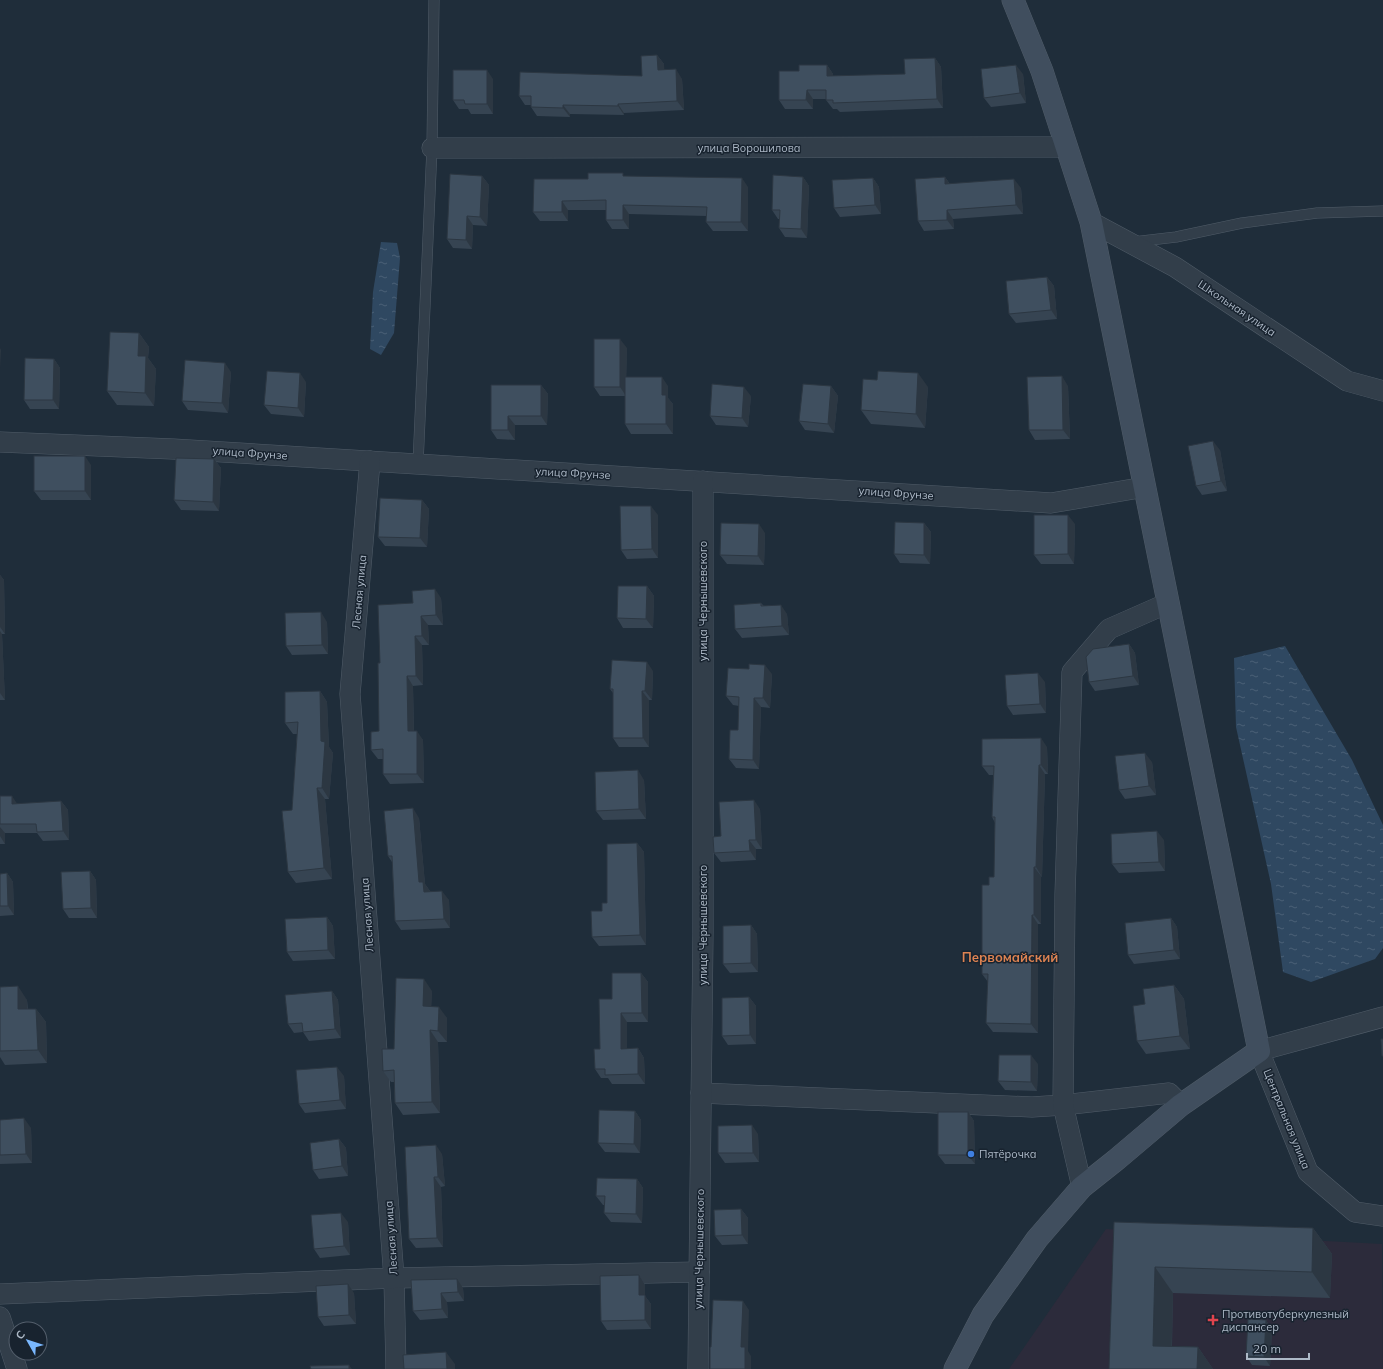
<svg xmlns="http://www.w3.org/2000/svg" width="1383" height="1369" font-family="Mulish,sans-serif">
	<style>
		.medical { fill: #2c2b3b }
		.water { fill: url(#water-ripples) }
		.lines { fill: none; stroke-linecap: round; stroke-linejoin: round }
		.lane-casing { stroke: #505c68; stroke-width: 11 }
		.street-casing { stroke: #505c68; stroke-width: 21 }
		.secondary-casing { stroke: #505c68; stroke-width: 23 }
		.lane { stroke: #323e4a; stroke-width: 10 }
		.street { stroke: #323e4a; stroke-width: 20 }
		.secondary { stroke: #404e5e; stroke-width: 22 }
		.wall { fill: #364452 }
		.shaded-wall { fill: #2c3742 }
		.building { fill: #3f4f5f; stroke: #2c3742 }
		.shop-dot { fill: #3f7fe0; stroke: #18232f; stroke-width: 1.5 }
		.health-dot { fill: #e0444e; stroke: #18232f; stroke-width: 1.5 }
		.labels { text-anchor: middle; stroke-width: 3; stroke-linejoin: round; paint-order: stroke }
		.street-label { font-size: 11px; fill: #adb9c7; stroke: #18232f }
		.poi-label { font-size: 11px; fill: #adb9c7; stroke: #18232f; text-anchor: start }
		.quarter-label { font-size: 13px; font-weight: bold; fill: #dd8352; stroke: #18232f }
	</style>
	<defs>
		<pattern id="water-ripples" width="26" height="14" patternUnits="userSpaceOnUse"><rect width="26" height="14" fill="#2f4861"/><path d="M2 4q2-2 4 0t4 0M15 11q2-2 4 0t4 0" fill="none" stroke="#4a6076"/></pattern>
	</defs>
	<rect width="100%" height="100%" fill="#1f2d3a"/>
	<polygon class="medical" points="1106,1229 1382,1244 1383,1369 1009,1369"/>
	<g class="water">
		<polygon points="381,242 397,243 400,258 394,333 381,355 370,349 373,292"/>
		<polygon points="1285,646 1352,760 1383,825 1383,948 1375,959 1311,982 1283,972 1271,884 1236,727 1234,658"/>
	</g>
	<g class="lines">
		<g class="lane-casing">
			<g id="lane">
				<polyline points="1133,242 1176,237 1242,223 1317,213 1383,211"/>
				<polyline points="418,464 432,148 434,0"/>
			</g>
		</g>
		<g class="street-casing">
			<g id="street">
				<polyline points="432,148 1065,147"/>
				<polyline points="1091,222 1175,267 1347,381 1383,391"/>
				<polyline points="0,442 173,449 1051,503 1145,487"/>
				<polyline points="370,461 350,694 394,1278 396,1369"/>
				<polyline points="1383,1017 1259,1051 1308,1172 1355,1212 1383,1216"/>
				<polyline points="701,1093 1032,1107 1063,1105 1169,1093 1181,1105"/>
				<polyline points="1082,1187 1063,1105 1065,895 1072,672 1109,629 1168,603"/>
				<polyline points="0,1294 394,1278 699,1272"/>
				<polyline points="0,1317 17,1369"/>
				<polyline points="698,1369 703,933 703,481"/>
			</g>
		</g>
		<g class="secondary-casing">
			<polyline id="secondary" points="955,1369 983,1315 1037,1239 1082,1187 1116,1160 1181,1105 1259,1051 1091,222 1042,71 1013,0"/>
		</g>
		<use href="#lane" class="lane"/>
		<use href="#street" class="street"/>
		<use href="#secondary" class="secondary"/>
	</g>
	<g class="wall">
		<polygon points="657,55 664,64 664,70 682,79 684,110 624,113 624,115 570,114 570,117 537,116 531,107 531,105 525,105 519,96 642,76"/>
		<polygon points="935,58 941,67 943,108 840,112 837,109 833,109 826,100 826,99 813,99 813,109 785,109 779,100 799,71 827,65 833,74 833,76 905,74"/>
		<polygon points="1023,74 1026,103 991,107 984,98"/>
		<polygon points="493,79 493,114 471,114 468,109 459,109 453,100"/>
		<polygon points="482,176 489,185 487,226 473,225 472,249 453,248 447,239"/>
		<polygon points="625,176 748,187 748,231 713,231 706,222 706,216 629,214 629,229 612,229 606,220 606,210 568,210 568,221 540,221 533,212 588,179"/>
		<polygon points="803,177 809,186 807,238 785,237 779,228 779,219 778,219 772,210"/>
		<polygon points="945,177 950,184 1021,188 1023,214 953,219 954,229 924,231 918,221"/>
		<polygon points="873,178 879,187 881,214 840,217 834,208"/>
		<polygon points="1047,277 1054,286 1057,319 1016,323 1009,314"/>
		<polygon points="139,333 149,347 148,358 156,369 154,406 117,405 107,391"/>
		<polygon points="627,348 626,377 668,386 668,398 673,404 673,434 631,434 625,424 625,396 600,396 594,387"/>
		<polygon points="54,359 60,368 59,409 30,409 24,400"/>
		<polygon points="231,372 228,413 188,410 182,401"/>
		<polygon points="306,382 304,417 271,414 264,405"/>
		<polygon points="541,385 548,394 547,425 515,425 515,440 497,439 491,430"/>
		<polygon points="831,386 838,396 834,433 805,430 799,421"/>
		<polygon points="1068,386 1070,439 1035,440 1029,430"/>
		<polygon points="928,387 925,428 871,424 861,410"/>
		<polygon points="751,396 748,427 716,425 710,416"/>
		<polygon points="1220,450 1227,491 1202,495 1196,486"/>
		<polygon points="214,459 221,468 219,511 181,510 174,500"/>
		<polygon points="91,465 91,500 41,500 34,491"/>
		<polygon points="422,500 429,509 427,547 385,546 378,537"/>
		<polygon points="658,515 658,558 627,559 621,550"/>
		<polygon points="924,523 931,532 930,564 900,563 894,554"/>
		<polygon points="1075,524 1074,564 1041,564 1034,555"/>
		<polygon points="765,533 764,565 727,564 720,555"/>
		<polygon points="0,575 4,580 5,634 2,634 5,700 0,700"/>
		<polygon points="647,586 654,596 653,628 623,628 617,618"/>
		<polygon points="441,598 443,625 428,625 429,645 422,645 423,685 413,686 414,731 423,740 424,783 390,784 383,774 383,759 378,759 371,750 379,731 413,603"/>
		<polygon points="761,603 764,606 787,614 789,635 742,638 735,629"/>
		<polygon points="327,622 328,654 292,655 286,646"/>
		<polygon points="1129,644 1135,653 1139,685 1095,691 1089,682"/>
		<polygon points="653,671 652,700 649,700 649,747 619,747 613,738 613,693 610,689"/>
		<polygon points="772,674 770,708 761,707 759,769 736,768 729,759 738,730 739,706 733,705 726,696"/>
		<polygon points="1045,682 1046,713 1013,715 1007,706"/>
		<polygon points="320,691 327,702 329,747 333,753 329,799 325,799 332,879 296,883 288,872 297,734 293,734 285,723"/>
		<polygon points="1047,747 1048,774 1045,774 1042,877 1041,876 1041,924 1038,924 1038,1033 993,1032 986,1023 988,982 982,974 989,885 994,877 995,823 992,817 993,775 989,775 982,766"/>
		<polygon points="1152,762 1156,795 1125,799 1119,790"/>
		<polygon points="644,780 646,819 603,820 596,811"/>
		<polygon points="0,796 18,804 61,801 68,810 69,840 43,841 37,833 5,833 5,844 0,844"/>
		<polygon points="760,809 762,849 756,849 756,860 721,862 714,853 721,836"/>
		<polygon points="419,818 425,884 430,891 449,900 450,928 401,930 395,921 392,862 388,856"/>
		<polygon points="1164,840 1165,871 1119,873 1112,864"/>
		<polygon points="637,843 644,852 646,945 599,946 592,937 602,911 607,903"/>
		<polygon points="90,871 96,880 97,918 69,918 63,909"/>
		<polygon points="7,873 13,882 14,915 0,916 0,874"/>
		<polygon points="327,917 333,926 335,959 293,961 287,952"/>
		<polygon points="1171,918 1177,927 1180,959 1134,964 1128,955"/>
		<polygon points="751,925 757,934 758,972 730,973 723,964"/>
		<polygon points="641,973 648,982 648,1022 627,1022 627,1049 638,1048 644,1058 645,1084 612,1084 608,1078 601,1078 595,1069 612,999"/>
		<polygon points="1174,985 1184,999 1190,1049 1146,1054 1137,1041 1145,1004"/>
		<polygon points="0,987 27,1000 28,1009 36,1009 46,1022 47,1063 5,1065 0,1057"/>
		<polygon points="332,991 338,1000 341,1038 309,1041 303,1032 294,1033 288,1024"/>
		<polygon points="432,991 431,1006 447,1018 447,1042 438,1042 440,1113 403,1115 395,1103 394,1082 391,1082 383,1071 394,1049"/>
		<polygon points="749,997 756,1006 756,1044 728,1045 722,1036"/>
		<polygon points="1038,1064 1037,1091 1005,1090 998,1081"/>
		<polygon points="344,1076 346,1109 305,1113 299,1104"/>
		<polygon points="635,1111 641,1120 640,1153 605,1152 598,1143"/>
		<polygon points="968,1112 974,1121 975,1164 945,1164 938,1155"/>
		<polygon points="0,1120 31,1128 32,1163 0,1164"/>
		<polygon points="758,1134 759,1162 725,1163 718,1153"/>
		<polygon points="339,1139 346,1148 348,1176 319,1179 313,1170"/>
		<polygon points="442,1154 445,1186 441,1187 443,1247 416,1248 409,1239"/>
		<polygon points="637,1179 643,1188 642,1223 611,1222 604,1213 605,1205 603,1205 596,1196"/>
		<polygon points="741,1209 748,1218 748,1244 722,1245 715,1236"/>
		<polygon points="348,1222 350,1255 320,1258 314,1249"/>
		<polygon points="1114,1222 1313,1228 1332,1254 1330,1298 1173,1293 1172,1346 1198,1347 1213,1369 1109,1369"/>
		<polygon points="639,1275 645,1285 645,1296 651,1304 651,1329 607,1330 601,1321"/>
		<polygon points="411,1280 463,1288 464,1301 447,1302 448,1318 420,1320 413,1311"/>
		<polygon points="354,1293 356,1324 324,1326 318,1317"/>
		<polygon points="1266,1320 1272,1330 1270,1366 1252,1365 1246,1356"/>
	</g>
	<g class="shaded-wall">
		<polygon points="657,55 664,64 665,79 658,70"/>
		<polygon points="935,58 941,67 943,108 937,99"/>
		<polygon points="827,65 833,74 833,85 827,76"/>
		<polygon points="1016,65 1023,74 1026,103 1020,93"/>
		<polygon points="676,69 682,79 684,110 677,101"/>
		<polygon points="487,70 493,79 493,114 487,104"/>
		<polygon points="807,90 813,99 813,109 806,100"/>
		<polygon points="618,104 624,113 624,115 618,106"/>
		<polygon points="563,105 570,114 570,117 563,108"/>
		<polygon points="482,176 489,185 487,226 480,217"/>
		<polygon points="803,177 809,186 807,238 801,229"/>
		<polygon points="945,177 951,186 945,184"/>
		<polygon points="742,178 748,187 748,231 741,222"/>
		<polygon points="873,178 879,187 881,214 875,205"/>
		<polygon points="1014,179 1021,188 1023,214 1016,205"/>
		<polygon points="562,201 568,210 568,221 562,212"/>
		<polygon points="623,205 629,214 629,229 623,220"/>
		<polygon points="947,210 953,219 954,229 947,220"/>
		<polygon points="467,216 473,225 472,249 466,240"/>
		<polygon points="1047,277 1054,286 1057,319 1051,310"/>
		<polygon points="139,333 149,347 148,358 156,369 154,406 145,393 138,356"/>
		<polygon points="620,339 627,348 626,396 620,387"/>
		<polygon points="0,348 1,350 0,368"/>
		<polygon points="54,359 60,368 59,409 53,400"/>
		<polygon points="225,363 231,372 228,413 222,403"/>
		<polygon points="300,373 306,382 304,417 298,408"/>
		<polygon points="918,373 928,387 925,428 916,414"/>
		<polygon points="1062,376 1068,386 1070,439 1063,430"/>
		<polygon points="662,377 668,386 668,398 673,404 673,434 666,424 662,395"/>
		<polygon points="541,385 548,394 547,425 541,416"/>
		<polygon points="831,386 838,396 834,433 828,424"/>
		<polygon points="744,387 751,396 748,427 742,418"/>
		<polygon points="508,416 515,425 515,440 508,430"/>
		<polygon points="1213,441 1220,450 1227,491 1221,481"/>
		<polygon points="85,456 91,465 91,500 85,491"/>
		<polygon points="214,459 221,468 219,511 213,502"/>
		<polygon points="422,500 429,509 427,547 420,538"/>
		<polygon points="651,506 658,515 658,558 652,549"/>
		<polygon points="1068,515 1075,524 1074,564 1068,554"/>
		<polygon points="924,523 931,532 930,564 924,555"/>
		<polygon points="759,524 765,533 764,565 758,556"/>
		<polygon points="0,575 4,580 5,634 0,627"/>
		<polygon points="647,586 654,596 653,628 646,619"/>
		<polygon points="435,589 441,598 443,625 436,615"/>
		<polygon points="781,605 787,614 789,635 782,626"/>
		<polygon points="321,612 327,622 328,654 322,645"/>
		<polygon points="421,616 428,625 429,645 422,636"/>
		<polygon points="0,631 2,634 5,700 0,693"/>
		<polygon points="415,636 422,645 423,685 416,676"/>
		<polygon points="1129,644 1135,653 1139,685 1133,676"/>
		<polygon points="647,662 653,671 652,700 645,691"/>
		<polygon points="765,665 772,674 770,708 763,698"/>
		<polygon points="1038,673 1045,682 1046,713 1040,704"/>
		<polygon points="407,676 413,686 414,740 408,731"/>
		<polygon points="320,691 327,702 329,747 333,753 329,799 322,788"/>
		<polygon points="642,691 649,700 649,747 643,738"/>
		<polygon points="754,698 761,707 759,769 753,760"/>
		<polygon points="417,731 423,740 424,783 417,774"/>
		<polygon points="1041,738 1047,747 1048,774 1041,765"/>
		<polygon points="1145,753 1152,762 1156,795 1149,786"/>
		<polygon points="1039,765 1045,774 1042,877 1036,867"/>
		<polygon points="638,770 644,780 646,819 639,809"/>
		<polygon points="317,788 325,799 332,879 324,868"/>
		<polygon points="12,796 18,805 12,804"/>
		<polygon points="754,800 760,809 762,849 756,840"/>
		<polygon points="61,801 68,810 69,840 63,831"/>
		<polygon points="413,808 419,818 425,884 430,891 430,901 424,892 419,882"/>
		<polygon points="0,827 5,833 5,844 0,836"/>
		<polygon points="1157,831 1164,840 1165,871 1159,862"/>
		<polygon points="749,840 756,849 756,860 750,851"/>
		<polygon points="637,843 644,852 646,945 640,935"/>
		<polygon points="1034,867 1041,876 1041,924 1034,915"/>
		<polygon points="90,871 96,880 97,918 91,908"/>
		<polygon points="7,873 13,882 14,915 8,906"/>
		<polygon points="442,891 449,900 450,928 444,919"/>
		<polygon points="1032,915 1038,924 1038,1033 1031,1024"/>
		<polygon points="327,917 333,926 335,959 328,950"/>
		<polygon points="1171,918 1177,927 1180,959 1174,950"/>
		<polygon points="751,925 757,934 758,972 751,963"/>
		<polygon points="641,973 648,982 648,1022 642,1013"/>
		<polygon points="424,979 432,991 431,1018 423,1006"/>
		<polygon points="1174,985 1184,999 1190,1049 1180,1036"/>
		<polygon points="18,986 27,1000 28,1023 18,1009"/>
		<polygon points="332,991 338,1000 341,1038 335,1029"/>
		<polygon points="749,997 756,1006 756,1044 750,1035"/>
		<polygon points="439,1007 447,1018 447,1042 438,1031"/>
		<polygon points="36,1009 46,1022 47,1063 38,1050"/>
		<polygon points="621,1013 627,1022 627,1058 621,1049"/>
		<polygon points="430,1030 438,1042 440,1113 432,1102"/>
		<polygon points="638,1048 644,1058 645,1084 638,1074"/>
		<polygon points="1031,1055 1038,1064 1037,1091 1031,1082"/>
		<polygon points="337,1067 344,1076 346,1109 340,1100"/>
		<polygon points="635,1111 641,1120 640,1153 634,1144"/>
		<polygon points="968,1112 974,1121 975,1164 968,1155"/>
		<polygon points="24,1118 31,1128 32,1163 26,1154"/>
		<polygon points="752,1125 758,1134 759,1162 753,1153"/>
		<polygon points="339,1139 346,1148 348,1176 342,1166"/>
		<polygon points="436,1145 442,1154 445,1186 438,1177"/>
		<polygon points="434,1177 441,1187 443,1247 437,1238"/>
		<polygon points="637,1179 643,1188 642,1223 636,1214"/>
		<polygon points="741,1209 748,1218 748,1244 742,1235"/>
		<polygon points="341,1213 348,1222 350,1255 344,1246"/>
		<polygon points="1313,1228 1332,1254 1330,1298 1312,1272"/>
		<polygon points="1155,1267 1173,1293 1171,1369 1153,1346"/>
		<polygon points="639,1275 645,1285 645,1296 651,1304 651,1329 645,1320 639,1295"/>
		<polygon points="457,1279 463,1288 464,1301 458,1292"/>
		<polygon points="348,1284 354,1293 356,1324 349,1315"/>
		<polygon points="441,1293 447,1302 448,1318 442,1309"/>
		<polygon points="743,1301 749,1310 748,1351 751,1356 751,1369 745,1369 741,1347"/>
		<polygon points="1266,1320 1272,1330 1270,1366 1264,1357"/>
		<polygon points="1198,1347 1213,1369 1197,1369"/>
		<polygon points="446,1352 455,1364 455,1369 447,1369"/>
		<polygon points="349,1365 352,1369 349,1369"/>
	</g>
	<g class="building">
		<polygon points="657,55 658,70 676,69 677,101 618,104 618,106 563,105 563,108 531,107 531,96 519,96 520,72 642,76 641,56"/>
		<polygon points="935,58 937,99 833,103 833,100 826,100 826,90 807,90 806,100 779,100 779,71 799,71 799,65 827,65 827,76 905,74 904,59"/>
		<polygon points="1016,65 1020,93 984,98 981,69"/>
		<polygon points="453,70 487,70 487,104 465,104 464,100 453,100"/>
		<polygon points="588,173 623,173 623,176 742,178 741,222 706,222 707,207 623,205 623,220 606,220 606,200 562,201 562,212 533,212 534,179 588,179"/>
		<polygon points="450,174 482,176 480,217 467,216 466,240 447,239"/>
		<polygon points="773,175 803,177 801,229 779,228 780,210 772,210"/>
		<polygon points="945,177 945,184 1014,179 1016,205 947,210 947,220 918,221 915,179"/>
		<polygon points="873,178 875,205 834,208 832,180"/>
		<polygon points="1047,277 1051,310 1009,314 1006,281"/>
		<polygon points="110,332 139,333 138,356 146,356 145,393 107,391"/>
		<rect x="594" y="339" width="26" height="48"/>
		<polygon points="25,358 54,359 53,400 24,400"/>
		<polygon points="185,360 225,363 222,403 182,401"/>
		<polygon points="267,371 300,373 298,408 264,405"/>
		<polygon points="878,371 918,373 916,414 861,410 863,379 877,380"/>
		<polygon points="1062,376 1063,430 1029,430 1027,377"/>
		<polygon points="625,377 662,377 662,395 666,395 666,424 625,424"/>
		<polygon points="712,384 744,387 742,418 710,416"/>
		<polygon points="803,384 831,386 828,424 799,421"/>
		<polygon points="491,385 541,385 541,416 508,416 508,430 491,430"/>
		<polygon points="1213,441 1221,481 1196,486 1188,446"/>
		<rect x="34" y="456" width="51" height="35"/>
		<polygon points="176,458 214,459 213,502 174,500"/>
		<polygon points="380,498 422,500 420,538 378,537"/>
		<polygon points="620,506 651,506 652,549 621,550"/>
		<polygon points="1034,515 1068,515 1068,554 1034,555"/>
		<polygon points="895,522 924,523 924,555 894,554"/>
		<polygon points="721,523 759,524 758,556 720,555"/>
		<polygon points="618,586 647,586 646,619 617,618"/>
		<polygon points="435,589 436,615 421,616 422,636 415,636 416,676 407,676 408,731 417,731 417,774 383,774 383,749 371,750 371,732 379,731 378,663 380,663 378,605 413,603 412,591"/>
		<polygon points="761,603 761,606 781,605 782,626 735,629 734,605"/>
		<polygon points="321,612 322,645 286,646 285,613"/>
		<polygon points="1129,644 1133,676 1089,682 1086,657 1093,649"/>
		<polygon points="612,660 647,662 645,691 642,691 643,738 613,738 613,689 610,689"/>
		<polygon points="749,664 765,665 763,698 754,698 753,760 729,759 730,730 738,730 739,697 726,696 728,668 749,669"/>
		<polygon points="1038,673 1040,704 1007,706 1005,675"/>
		<polygon points="320,691 321,741 325,742 322,788 317,788 324,868 288,872 282,811 292,810 298,722 285,723 285,692"/>
		<polygon points="1041,738 1041,765 1039,765 1036,867 1034,867 1034,915 1032,915 1031,1024 986,1023 988,974 982,974 982,885 989,885 989,877 994,877 995,817 992,817 994,766 982,766 982,739"/>
		<polygon points="1145,753 1149,786 1119,790 1115,756"/>
		<polygon points="638,770 639,809 596,811 595,772"/>
		<polygon points="0,796 12,796 12,804 61,801 63,831 37,832 36,824 0,824"/>
		<polygon points="754,800 756,840 749,840 750,851 714,853 713,837 721,836 719,802"/>
		<polygon points="413,808 419,882 423,882 424,892 442,891 444,919 395,921 392,856 388,856 384,811"/>
		<polygon points="1157,831 1159,862 1112,864 1111,834"/>
		<polygon points="637,843 640,935 592,937 591,911 602,911 602,903 607,903 607,844"/>
		<polygon points="90,871 91,908 63,909 61,872"/>
		<polygon points="7,873 8,906 0,906 0,874"/>
		<polygon points="327,917 328,950 287,952 285,919"/>
		<polygon points="1171,918 1174,950 1128,955 1125,923"/>
		<polygon points="751,925 751,963 723,964 723,926"/>
		<polygon points="612,973 641,973 642,1013 621,1013 621,1049 638,1048 638,1074 605,1075 605,1069 595,1069 594,1049 600,1049 599,999 612,999"/>
		<polygon points="396,978 424,979 423,1006 439,1007 438,1031 430,1030 432,1102 395,1103 394,1070 383,1071 382,1049 394,1049"/>
		<polygon points="1174,985 1180,1036 1137,1041 1133,1006 1145,1004 1143,989"/>
		<polygon points="18,986 18,1009 36,1009 38,1050 0,1051 0,987"/>
		<polygon points="332,991 335,1029 303,1032 302,1023 288,1024 285,995"/>
		<polygon points="749,997 750,1035 722,1036 722,998"/>
		<polygon points="1381,1039 1383,1039 1383,1056 1382,1056"/>
		<polygon points="999,1055 1031,1055 1031,1082 998,1081"/>
		<polygon points="337,1067 340,1100 299,1104 296,1070"/>
		<polygon points="599,1110 635,1111 634,1144 598,1143"/>
		<rect x="938" y="1112" width="30" height="43"/>
		<polygon points="24,1118 26,1154 0,1155 0,1120"/>
		<polygon points="752,1125 753,1153 718,1153 718,1126"/>
		<polygon points="339,1139 342,1166 313,1170 310,1143"/>
		<polygon points="436,1145 438,1177 434,1177 437,1238 409,1239 405,1147"/>
		<polygon points="597,1178 637,1179 636,1214 604,1213 605,1196 596,1196"/>
		<polygon points="741,1209 742,1235 715,1236 714,1210"/>
		<polygon points="341,1213 344,1246 314,1249 311,1215"/>
		<polygon points="1114,1222 1313,1228 1312,1272 1155,1267 1153,1346 1198,1347 1197,1369 1109,1369"/>
		<polygon points="639,1275 639,1295 645,1295 645,1320 601,1321 600,1276"/>
		<polygon points="457,1279 458,1292 441,1293 442,1309 413,1311 411,1280"/>
		<polygon points="348,1284 349,1315 318,1317 316,1286"/>
		<polygon points="713,1300 743,1301 741,1347 745,1347 745,1369 710,1369 710,1347 711,1347"/>
		<polygon points="1248,1319 1266,1320 1264,1357 1246,1356"/>
		<polygon points="446,1352 447,1369 404,1369 403,1355"/>
		<polygon points="349,1365 349,1369 311,1369 310,1366"/>
	</g>
	<circle class="shop-dot" cx="971" cy="1154" r="4"/>
	<path class="health-dot" d="M1211 1314h4v4h4v4h-4v4h-4v-4h-4v-4h4z"/>
	<g class="labels">
		<g class="street-label">
			<text x="749" y="152">улица Ворошилова</text>
			<text transform="translate(1237 308) rotate(34)" y="4">Школьная улица</text>
			<text transform="translate(250 453) rotate(4)" y="4">улица Фрунзе</text>
			<text transform="translate(573 473) rotate(3)" y="4">улица Фрунзе</text>
			<text transform="translate(896 493) rotate(4)" y="4">улица Фрунзе</text>
			<text transform="translate(359 592) rotate(-85)" y="4">Лесная улица</text>
			<text transform="translate(703 601) rotate(-90)" y="4">улица Чернышевского</text>
			<text transform="translate(367 915) rotate(-94)" y="4">Лесная улица</text>
			<text transform="translate(703 925) rotate(-90)" y="4">улица Чернышевского</text>
			<text transform="translate(1287 1119) rotate(68)" y="4">Центральная улица</text>
			<text transform="translate(391 1238) rotate(-94)" y="4">Лесная улица</text>
			<text transform="translate(699 1249) rotate(-89)" y="4">улица Чернышевского</text>
		</g>
		<g class="poi-label">
			<text x="979" y="1158">Пятёрочка</text>
			<text x="1222" y="1318">Противотуберкулезный<tspan x="1222" dy="13">диспансер</tspan></text>
		</g>
		<g class="quarter-label">
			<text x="1010" y="962">Первомайский</text>
		</g>
	</g>
	<g transform="translate(28 1341) rotate(309)"><circle r="19" fill="#18232f" stroke="#545f6c"/>
	<path d="M0-3L7 15L0 10L-7 15Z" fill="#7ab8ff"/>
	<text y="-6" font-size="11" font-weight="bold" text-anchor="middle" fill="#adb9c7">С</text>
	</g>
	<path d="M1247 1353v6h62v-6" fill="none" stroke="#adb9c7" stroke-width="2"/>
	<text x="1253" y="1353" font-size="12" fill="#adb9c7" stroke="#18232f" stroke-width="3" paint-order="stroke">20 m</text>
</svg>
